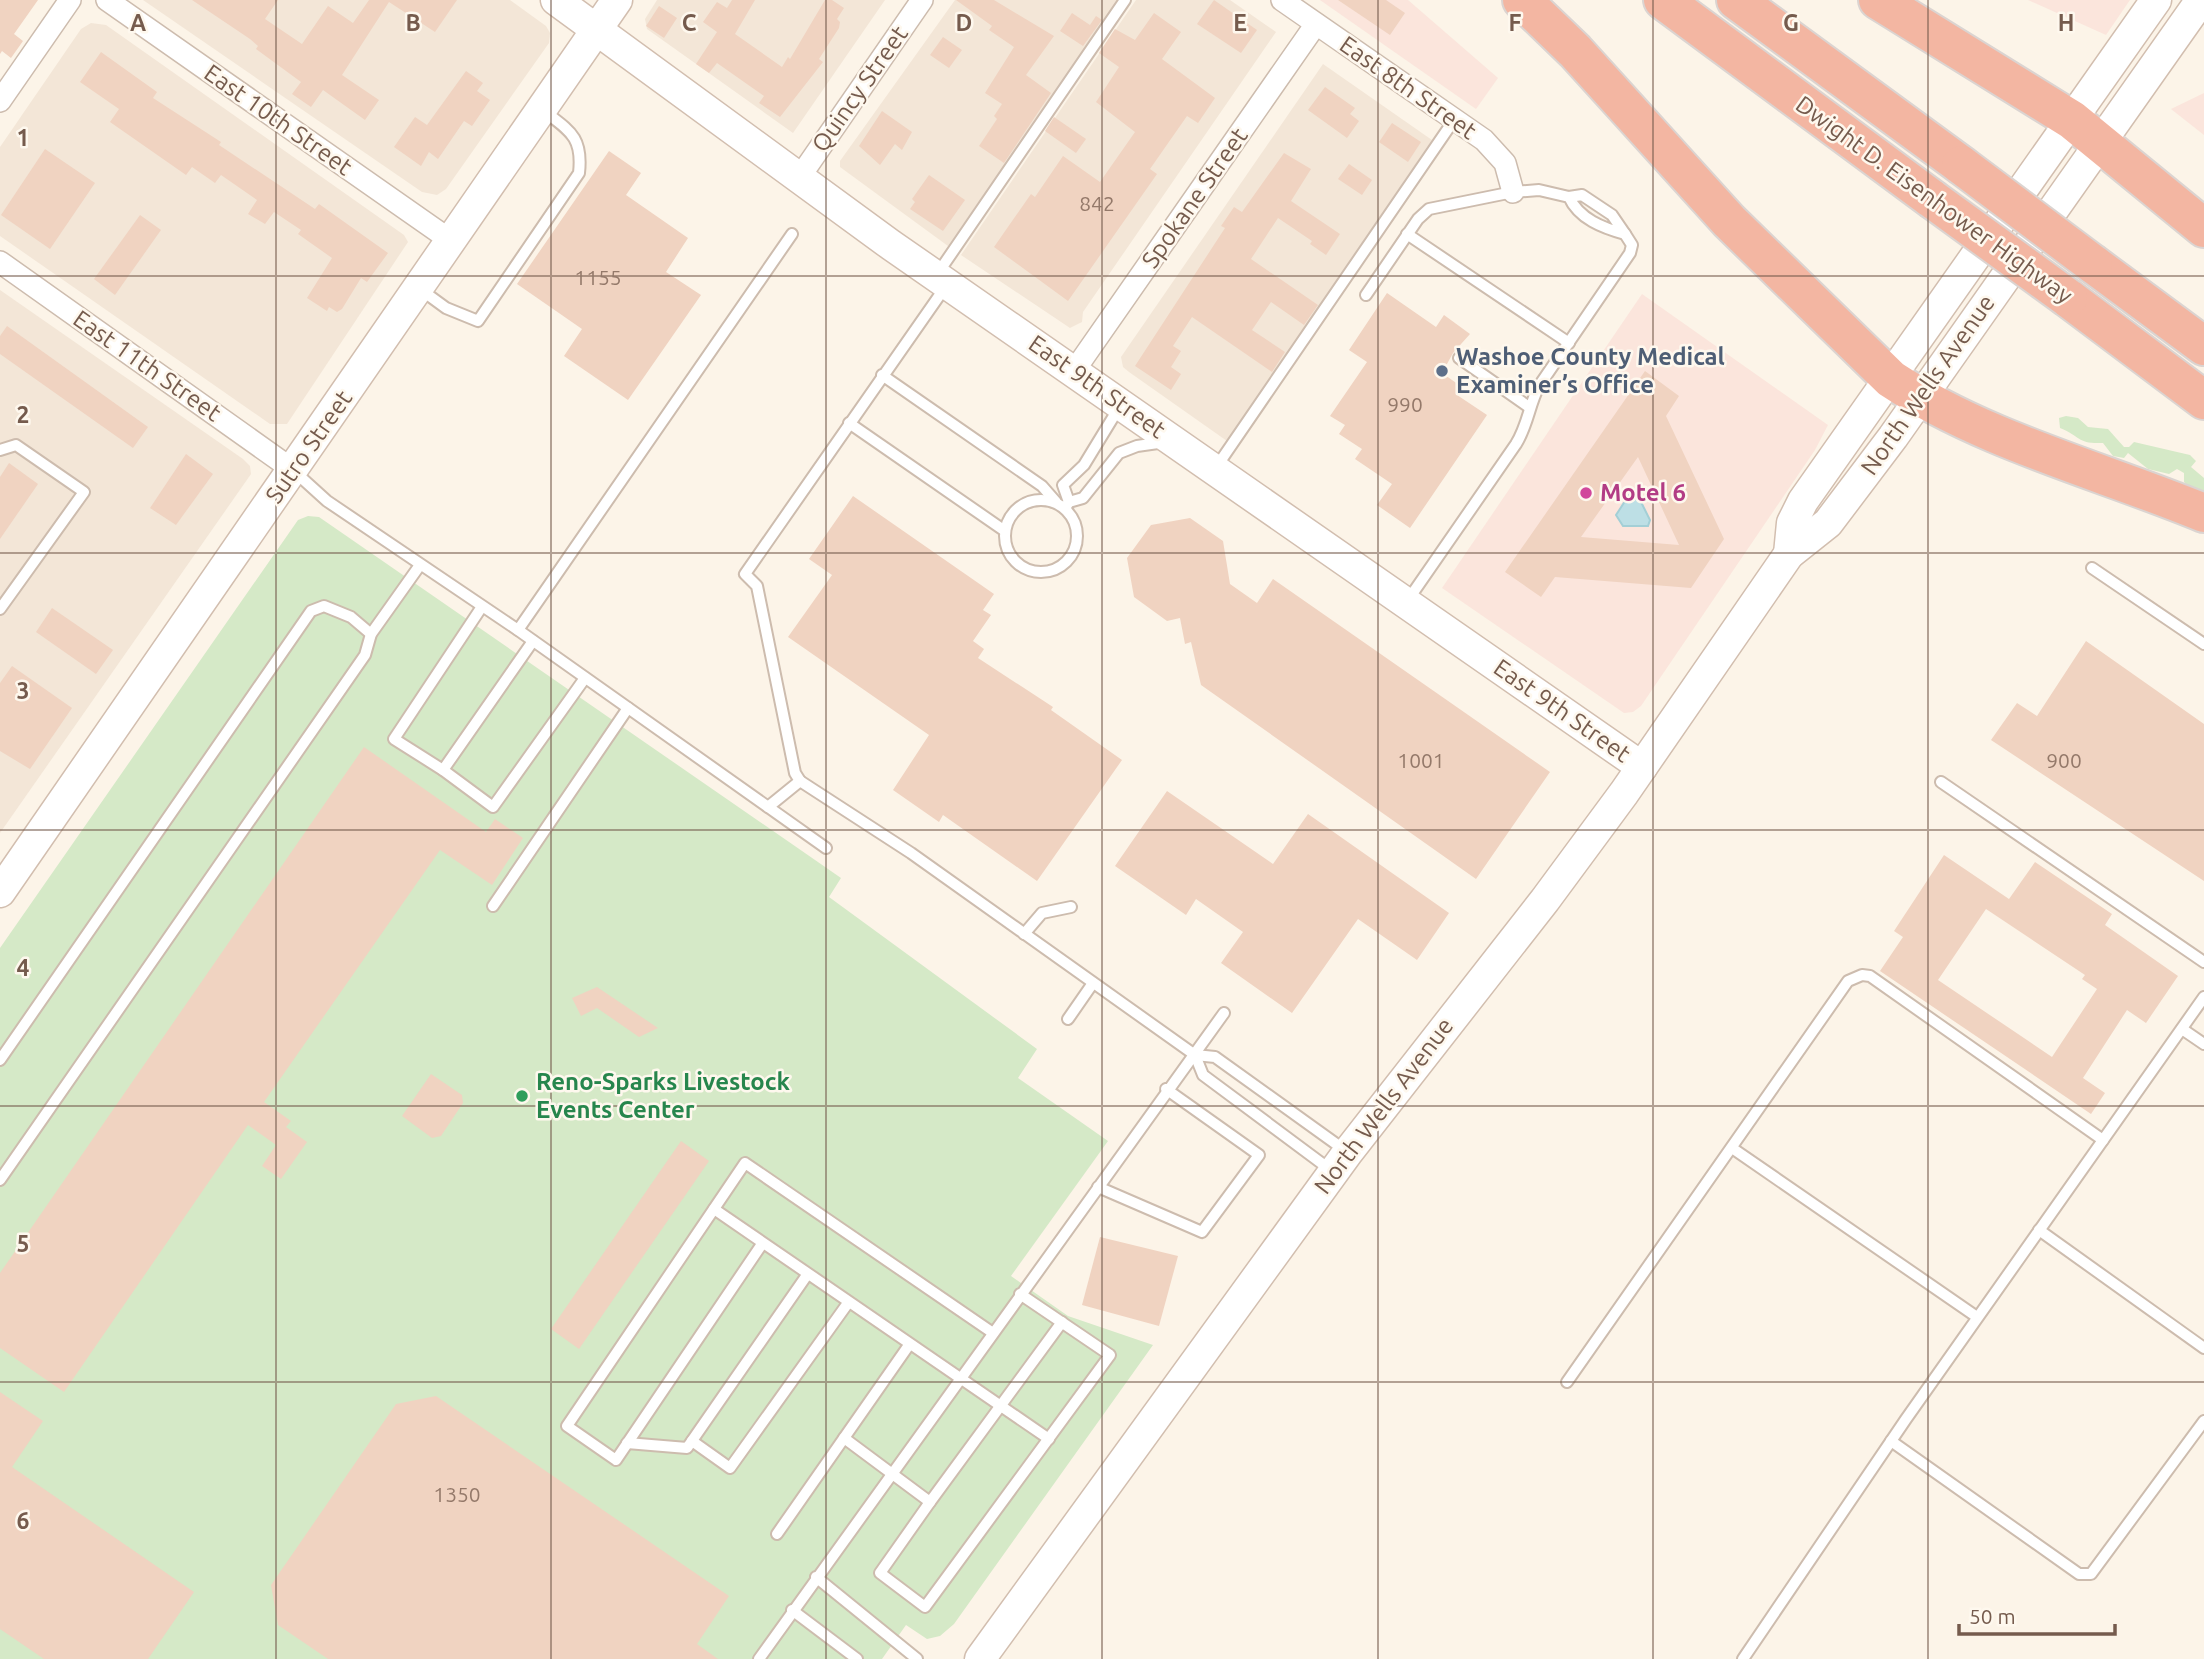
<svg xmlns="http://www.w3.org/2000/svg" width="2204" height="1659" font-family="Ubuntu,sans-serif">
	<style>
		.residential { fill: #f3e6d7 }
		.commercial { fill: #fbe5dc }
		.green { fill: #d5e9c7 }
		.water { fill: #bddfe5; stroke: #a3cfd6; stroke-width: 2 }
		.building { fill: #f0d3c1; fill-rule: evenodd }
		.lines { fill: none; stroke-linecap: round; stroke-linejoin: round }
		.lane-casing { stroke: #cdbcae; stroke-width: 14 }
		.street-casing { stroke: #cdbcae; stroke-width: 24 }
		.secondary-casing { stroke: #d2beaf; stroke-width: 33 }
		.highway-casing { stroke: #dbd4d1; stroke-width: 42 }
		.lane { stroke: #fff; stroke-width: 10 }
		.street { stroke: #fff; stroke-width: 21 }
		.secondary { stroke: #fff; stroke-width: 30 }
		.highway { stroke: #f3b6a2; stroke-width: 38 }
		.highway-bridge-casing { stroke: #dbd4d1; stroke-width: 42; stroke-linecap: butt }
		.highway-bridge { stroke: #f3b6a2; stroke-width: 38 }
		.grid { fill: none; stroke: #755b4d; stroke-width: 2; stroke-opacity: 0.55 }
		.service-dot { fill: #5c6f8a; stroke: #fef8ee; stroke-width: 2.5 }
		.hotel-dot { fill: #d1479c; stroke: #fef8ee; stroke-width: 2.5 }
		.leisure-dot { fill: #2e9e5b; stroke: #fef8ee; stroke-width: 2.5 }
		.labels { text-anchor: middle; stroke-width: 5; stroke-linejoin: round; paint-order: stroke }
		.number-label { font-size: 21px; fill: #94796a }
		.street-label { font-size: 24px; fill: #755b4d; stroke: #fef8ee }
		.service-label { font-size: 24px; font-weight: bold; fill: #4e5e75; stroke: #fef8ee; text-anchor: start }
		.hotel-label { font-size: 24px; font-weight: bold; fill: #b23c85; stroke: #fef8ee; text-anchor: start }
		.leisure-label { font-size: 24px; font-weight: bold; fill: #27864d; stroke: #fef8ee; text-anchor: start }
		.grid-label { font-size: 23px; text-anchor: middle; font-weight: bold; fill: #755b4d; stroke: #fef8ee; stroke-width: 5; stroke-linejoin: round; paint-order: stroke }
	</style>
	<rect width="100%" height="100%" fill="#fcf4e8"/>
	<g class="residential">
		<polygon points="143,0 510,0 546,26 550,33 549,43 446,189 437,195 422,192"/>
		<polygon points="657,0 885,0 793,133 647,29 645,19"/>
		<polygon points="955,0 1119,0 948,246 840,167 840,161"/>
		<polygon points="1136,0 1230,0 1276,32 1083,312 1082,322 1070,328 961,255"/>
		<polygon points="91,23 106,25 404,235 408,242 287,424 270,424 0,236 0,147 81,29"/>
		<polygon points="1323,64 1432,140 1227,441 1129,372 1123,367 1121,357"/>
		<polygon points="0,290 243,459 250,466 251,474 0,833"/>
	</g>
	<g class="commercial">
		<polygon points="1320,0 1408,0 1498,78 1476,109"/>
		<polygon points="2028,0 2130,0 2106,35"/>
		<polygon points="2204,93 2204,135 2171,109"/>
		<polygon points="1642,294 1828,425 1815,450 1641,706 1633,712 1624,713 1442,588"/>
	</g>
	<g class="green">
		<path d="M2066,416l12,2 10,9 20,2 16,18h5l5,-5 56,13 6,6 -5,6 13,11v14l-12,-3 -8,-7v-9l-7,-4 -8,5 -21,-5 -20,-16 -4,5 -11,-2 -10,-13c-26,1 -21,-6 -43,-15l-1,-10z"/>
		<polygon points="308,516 319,517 841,878 829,897 1037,1049 1018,1078 1108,1141 1011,1276 1068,1316 1153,1345 954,1624 940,1636 927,1639 906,1625 882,1659 0,1659 0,948 298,520"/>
	</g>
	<polygon class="water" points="1629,495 1638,496 1650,520 1648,526 1623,526 1616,515"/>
	<g class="building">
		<polygon points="0,0 38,0 14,34 23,41 11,58 2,51 0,54"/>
		<polygon points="192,0 278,0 265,19 302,44 328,6 353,23 369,0 457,0 435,32 389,2 342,75 379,100 365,120 323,90 311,107 292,94 301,82 256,49 258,46 250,39"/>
		<polygon points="732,0 755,0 735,34 782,67 788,57 790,59 825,0 832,0 844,8 837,19 840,22 839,28 819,59 823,62 780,117 759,103 764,96 717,63 709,73 696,64 717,32 703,22 717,2 727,8"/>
		<polygon points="956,0 994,0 1054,36 1026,75 1051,93 1004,163 979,146 997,119 994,116 1002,104 985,93 1014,47 989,30 992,26"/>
		<polygon points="1214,0 1257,30 1241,53 1197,24"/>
		<polygon points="1338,0 1386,0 1405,13 1390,35"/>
		<polygon points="659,6 677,18 664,38 646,26"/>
		<polygon points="1072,13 1090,25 1096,16 1102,20 1083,46 1060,31"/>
		<polygon points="1154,13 1181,32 1162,59 1215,98 1198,123 1187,116 1150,169 1157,174 1068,301 994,247 1031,194 1035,197 1063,156 1100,182 1135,132 1096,102 1119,67 1099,53 1115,29 1135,40"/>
		<polygon points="943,37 962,50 949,68 930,55"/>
		<polygon points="101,52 157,92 153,98 221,142 219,145 315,209 319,204 388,253 367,282 361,278 342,309 337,312 329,307 327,311 307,298 332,258 298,234 301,230 274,212 265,224 248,214 257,200 221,175 215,183 192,167 186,175 110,122 119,109 80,82"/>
		<polygon points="466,71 483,83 477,91 490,100 472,126 464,121 438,159 429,152 421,166 394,147 415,117 427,125"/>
		<polygon points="1325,87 1355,108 1350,114 1359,121 1347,138 1308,110"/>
		<polygon points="882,111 912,132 902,150 895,144 880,165 859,146"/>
		<polygon points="1054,117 1086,139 1076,153 1045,131"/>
		<polygon points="1392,123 1421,142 1408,162 1379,142"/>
		<polygon points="45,149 95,183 50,249 1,215"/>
		<polygon points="609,151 641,173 626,195 688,238 666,272 701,295 628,400 564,356 582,329 517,284"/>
		<polygon points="1284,153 1311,169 1291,201 1340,234 1326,255 1310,244 1312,241 1278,218 1251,259 1318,305 1304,325 1271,302 1252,330 1285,352 1272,372 1192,317 1173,346 1181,351 1171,367 1181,374 1171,390 1135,366 1225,228 1221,226 1234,207 1242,212"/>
		<polygon points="1349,164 1372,180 1362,195 1338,179"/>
		<polygon points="929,175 965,200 943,231 910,209 915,202 912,199"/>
		<polygon points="140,215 161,230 115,295 94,279"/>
		<polygon points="1387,293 1436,327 1444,315 1470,334 1453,353 1442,373 1462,387 1457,395 1487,415 1410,528 1377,505 1392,484 1355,459 1362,449 1339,434 1345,425 1330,416 1367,362 1349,350"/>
		<polygon points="7,326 148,427 133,448 0,354 0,336"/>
		<path d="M1645,371l34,25 -13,20 58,123 -33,49 -136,-11 -14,20 -36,-25zM1638,457l41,88 -98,-8z"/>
		<polygon points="186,454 213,474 176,525 150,508"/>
		<polygon points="9,463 38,484 0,539 0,477"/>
		<polygon points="853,496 994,594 983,610 991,615 973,641 984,649 978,658 1053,707 1051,710 1122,760 1037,881 943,815 939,822 893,790 929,735 788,637 832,575 809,559"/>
		<polygon points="1190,518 1223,541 1230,584 1257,603 1273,579 1550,772 1476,879 1201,685 1191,642 1185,644 1180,618 1167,621 1134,597 1127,558 1151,525"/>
		<polygon points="52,608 113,650 96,674 36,632"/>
		<polygon points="2086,641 2204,724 2204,881 1991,740 2017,703 2037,716"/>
		<polygon points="12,666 72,708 30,769 0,751 0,683"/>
		<polygon points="364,747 486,832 495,819 523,838 492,885 440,850 264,1102 291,1121 286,1127 307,1142 281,1179 262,1166 276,1145 248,1125 64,1392 0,1348 0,1273"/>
		<polygon points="1167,791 1273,864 1308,814 1449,913 1417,960 1358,919 1292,1013 1221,963 1243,932 1196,899 1186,915 1115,866"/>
		<path d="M1944,855l65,44 26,-37 77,52 -7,11 73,51 -32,47 -19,-13 -44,68 22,15 -14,21 -211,-143 23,-34 -9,-6zM1986,909l99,66 -3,4 15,10 -45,68 -114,-77z"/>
		<polygon points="597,987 658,1028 639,1037 597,1008 581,1016 572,998"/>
		<polygon points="431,1074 462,1095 463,1103 441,1136 432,1138 402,1116"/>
		<polygon points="681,1141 709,1161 579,1349 551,1329"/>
		<polygon points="1100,1237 1178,1256 1159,1326 1082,1305"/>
		<polygon points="0,1392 43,1421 12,1467 194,1592 148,1659 44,1659 0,1629"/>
		<polygon points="436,1396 729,1596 697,1644 718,1659 328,1659 278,1625 271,1585 396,1404"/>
	</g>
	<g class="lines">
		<g class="lane-casing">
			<g id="lane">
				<polyline points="1407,234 1569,343"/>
				<polyline points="938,273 1125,0"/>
				<path d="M420,289l26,19 32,13 101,-148c4,-36 -9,-42 -35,-62"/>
				<path d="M1366,295l52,-76 11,-10 84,-17 26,-2 30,7 13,-2 30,20 13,19c-22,-6 -46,-15 -56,-37"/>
				<polyline points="1459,358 1529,407"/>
				<polyline points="882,375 1042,486 1056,502"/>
				<polyline points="849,423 1005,531"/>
				<polyline points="0,450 16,445 84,492 0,609"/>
				<polyline points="1215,469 1454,120"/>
				<polyline points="295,472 327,501 518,630 826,848"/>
				<circle cx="1041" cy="536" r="36"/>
				<polyline points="1069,502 1063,485 1084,465 1120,406"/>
				<polyline points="1065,508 1069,502 1083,498 1119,453 1137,446 1165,442"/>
				<polyline points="2092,568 2204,644"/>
				<path d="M1408,600l108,-156c12,-19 13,-39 23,-58l91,-133 2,-8 -7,-11"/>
				<polyline points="518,630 792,234"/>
				<polyline points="533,641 443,770 493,807 585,678"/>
				<polyline points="443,770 394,739 481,608"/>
				<polyline points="800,781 911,853 1195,1055 1215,1057 1346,1151"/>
				<polyline points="1941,782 2204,962"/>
				<polyline points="768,807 800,781 795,773 757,586 745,574 946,286"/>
				<polyline points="493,906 628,708"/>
				<polyline points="1024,934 1042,913 1071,907"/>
				<polyline points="1068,1019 1093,983"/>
				<polyline points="2182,1029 2204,1044"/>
				<polyline points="1195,1055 1203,1075 1332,1171"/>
				<polyline points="0,1060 311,611 324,606 351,617 371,634"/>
				<polyline points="1732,1148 1977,1317"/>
				<polyline points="0,1180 365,655 371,634 420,565"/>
				<polyline points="1098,1187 1202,1232 1259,1155 1166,1089"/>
				<polyline points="714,1209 1049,1439"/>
				<polyline points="2039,1230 2204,1348"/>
				<polyline points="762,1244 616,1460 567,1426 745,1163 993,1333"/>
				<polyline points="1567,1382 1848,981 1862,975 1870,976 2103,1140"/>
				<polyline points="844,1438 930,1502 880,1573 925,1607 1110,1355 1020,1294"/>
				<polyline points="692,1441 730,1468 848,1303"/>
				<polyline points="1891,1441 2079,1574 2091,1574 2204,1421"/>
				<polyline points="627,1443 687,1448 807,1275"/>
				<polyline points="930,1502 1062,1322"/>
				<polyline points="777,1534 909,1345"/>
				<polyline points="816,1577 917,1659"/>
				<polyline points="792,1610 857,1659"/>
				<polyline points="759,1659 1224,1013"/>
				<polyline points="1743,1659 1906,1419 2204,997"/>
			</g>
		</g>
		<g class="street-casing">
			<g id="street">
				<polyline points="107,0 450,240"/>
				<polyline points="1282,0 1484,140 1505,163 1513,192"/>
				<polyline points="0,101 70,0"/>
				<polyline points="799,178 922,0"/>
				<polyline points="0,262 293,470"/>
				<polyline points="1074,371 1316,24"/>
			</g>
		</g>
		<g class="secondary-casing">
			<g id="secondary">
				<polyline points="556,0 891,245 1642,767"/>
				<polyline points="1789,554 1792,523 1803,501 2156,0"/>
				<polyline points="0,892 617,0"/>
				<polyline points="980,1659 1348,1152 1545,900 1624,793 1789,554 1828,523 1893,437 2201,0"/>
			</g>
		</g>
		<g class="highway-casing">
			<g id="highway">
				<path d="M1522,0l53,51 154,170 162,158c94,62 209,91 313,134"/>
				<polyline points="1663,0 1932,199"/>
				<polyline points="1736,0 1961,165"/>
				<polyline points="1878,0 2072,120 2204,228"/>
				<polyline points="2093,264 2204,346"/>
				<polyline points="2068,298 2204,400"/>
			</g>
		</g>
		<use href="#lane" class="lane"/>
		<use href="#street" class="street"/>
		<use href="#secondary" class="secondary"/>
		<use href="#highway" class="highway"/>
		<g class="highway-bridge-casing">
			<g id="highway-bridge">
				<polyline points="1961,165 2093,264"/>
				<polyline points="1932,199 2068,298"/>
			</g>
		</g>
		<use href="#highway-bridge" class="highway-bridge"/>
	</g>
	<path class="grid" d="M276,0v1659M551,0v1659M826,0v1659M1102,0v1659M1378,0v1659M1653,0v1659M1928,0v1659M0,276h2204M0,553h2204M0,830h2204M0,1106h2204M0,1382h2204"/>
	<circle class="service-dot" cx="1442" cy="371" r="7"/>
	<circle class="hotel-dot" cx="1586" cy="493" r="7"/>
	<circle class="leisure-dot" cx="522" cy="1096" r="7"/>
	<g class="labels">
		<g class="number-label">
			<text x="1097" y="211">842</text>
			<text x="598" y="285">1155</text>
			<text x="1405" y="412">990</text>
			<text x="1421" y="768">1001</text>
			<text x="2064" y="768">900</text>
			<text x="457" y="1502">1350</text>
		</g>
		<g class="street-label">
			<text transform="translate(1408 88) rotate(35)" y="8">East 8th Street</text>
			<text transform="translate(860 89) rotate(-55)" y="8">Quincy Street</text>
			<text transform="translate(278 120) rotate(35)" y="8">East 10th Street</text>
			<text transform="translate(1195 198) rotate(-55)" y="8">Spokane Street</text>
			<text transform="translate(1934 200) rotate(36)" y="8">Dwight D. Eisenhower Highway</text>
			<text transform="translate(147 366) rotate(35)" y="8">East 11th Street</text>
			<text transform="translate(1928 385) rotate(-55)" y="8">North Wells Avenue</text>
			<text transform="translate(1097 387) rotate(35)" y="8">East 9th Street</text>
			<text transform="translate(309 447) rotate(-55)" y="8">Sutro Street</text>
			<text transform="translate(1562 711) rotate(35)" y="8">East 9th Street</text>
			<text transform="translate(1384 1106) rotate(-53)" y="8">North Wells Avenue</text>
		</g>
		<g class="service-label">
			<text x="1456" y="365">Washoe County Medical<tspan x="1456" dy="28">Examiner’s Office</tspan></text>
		</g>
		<g class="hotel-label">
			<text x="1600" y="501">Motel 6</text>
		</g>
		<g class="leisure-label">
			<text x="536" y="1090">Reno-Sparks Livestock<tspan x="536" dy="28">Events Center</tspan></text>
		</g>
	</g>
	<g class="grid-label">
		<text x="138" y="31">A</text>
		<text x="413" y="31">B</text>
		<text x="689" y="31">C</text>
		<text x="964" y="31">D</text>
		<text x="1240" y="31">E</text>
		<text x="1515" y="31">F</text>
		<text x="1791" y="31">G</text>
		<text x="2066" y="31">H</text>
		<text x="23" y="146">1</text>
		<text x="23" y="423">2</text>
		<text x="23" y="699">3</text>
		<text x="23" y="976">4</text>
		<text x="23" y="1252">5</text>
		<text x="23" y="1529">6</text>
	</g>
	<path d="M1959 1624v10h156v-10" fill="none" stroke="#755b4d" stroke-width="3.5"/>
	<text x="1969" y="1624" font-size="21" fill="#755b4d" stroke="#fef8ee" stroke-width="5" paint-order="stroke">50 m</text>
</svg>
